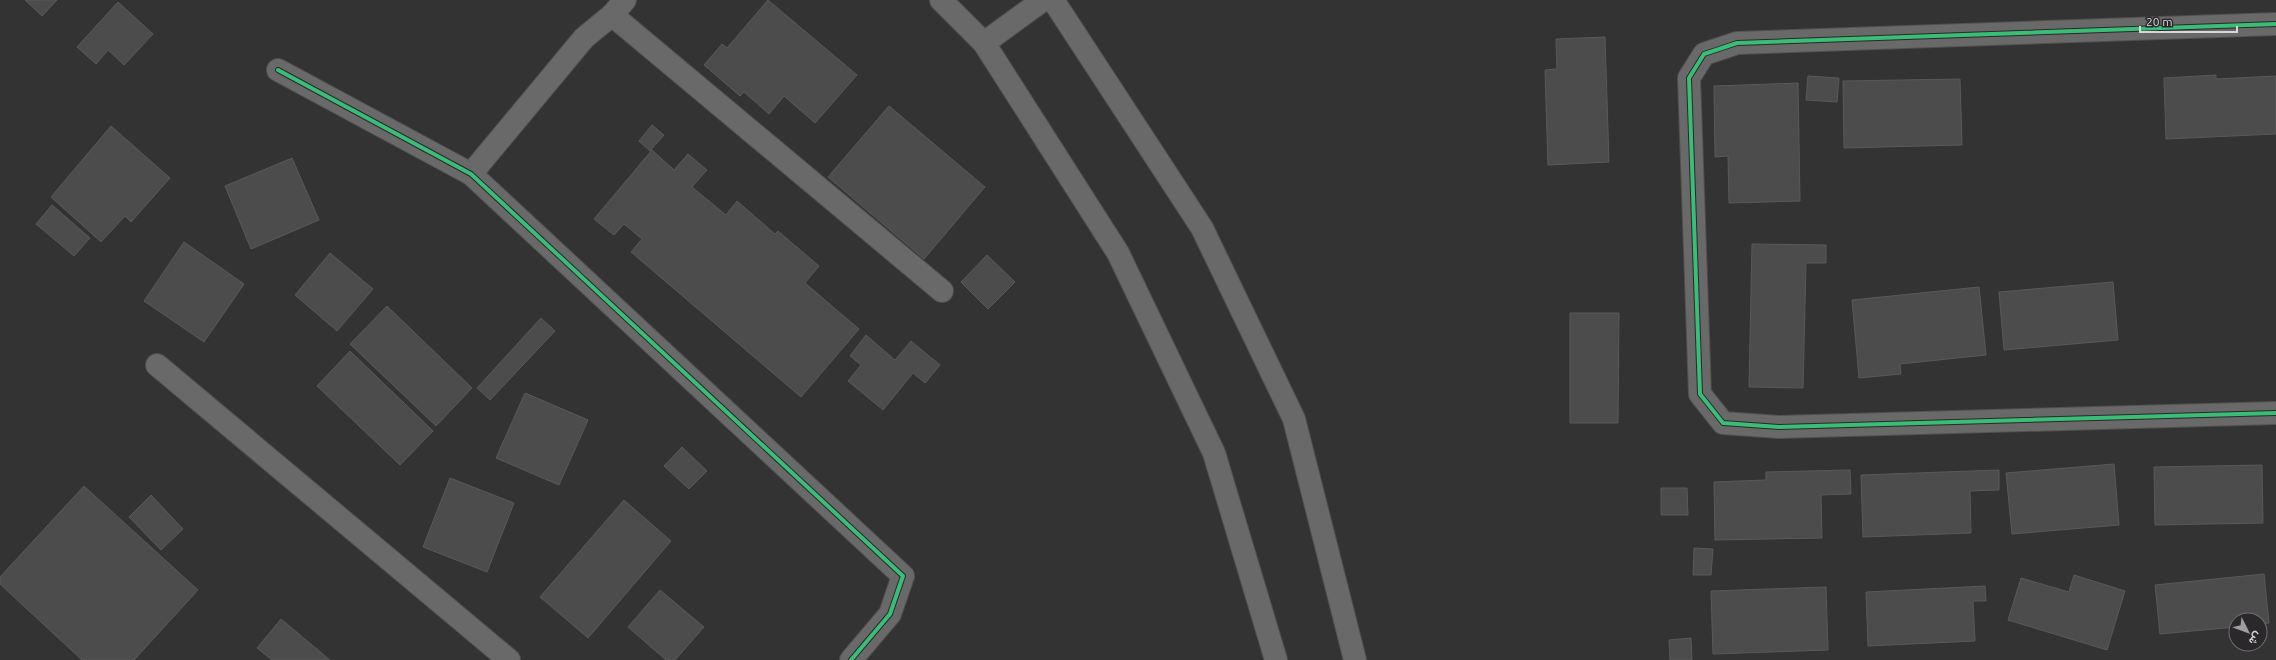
<svg xmlns="http://www.w3.org/2000/svg" width="2276" height="660" font-family="Ubuntu,Vazirmatn,sans-serif">
	<style>
		.building { fill: #4d4c4d; stroke: #5a595a }
		.lines { fill: none; stroke-linecap: round; stroke-linejoin: round }
		.minor-casing { stroke: #515051; stroke-width: 24 }
		.minor { stroke: #6a696a; stroke-width: 22 }
		.cycleway-casing { stroke: #2a282b; stroke-width: 6 }
		.cycleway { stroke: #3abd76; stroke-width: 4 }
	</style>
	<rect width="100%" height="100%" fill="#343334"/>
	<g class="building">
		<polygon points="25,0 57,0 42,16"/>
		<polygon points="768,0 857,75 815,123 784,96 769,114 744,92 740,96 704,65 722,44 727,48"/>
		<polygon points="118,2 153,34 124,65 108,50 96,64 77,47"/>
		<polygon points="1605,37 1609,162 1548,165 1545,70 1557,69 1556,39"/>
		<polygon points="2216,75 2216,79 2276,76 2276,134 2166,139 2164,78"/>
		<polygon points="1808,76 1839,78 1837,102 1806,100"/>
		<polygon points="1960,79 1962,145 1844,148 1843,81"/>
		<polygon points="1798,83 1800,201 1729,203 1728,156 1715,157 1714,86"/>
		<polygon points="889,106 985,187 924,259 828,177"/>
		<polygon points="652,125 664,135 650,151 639,141"/>
		<polygon points="111,126 170,178 131,222 125,216 101,242 51,197"/>
		<polygon points="652,150 674,170 688,154 707,170 692,187 726,215 737,201 775,234 778,231 819,266 805,283 859,329 801,397 631,252 642,239 624,224 614,235 594,219"/>
		<polygon points="292,158 319,220 251,249 225,186"/>
		<polygon points="52,205 90,238 74,256 36,224"/>
		<polygon points="184,242 244,284 204,342 144,301"/>
		<polygon points="1752,244 1826,245 1826,263 1806,263 1803,388 1749,387"/>
		<polygon points="330,253 373,289 337,331 295,295"/>
		<polygon points="987,255 1015,282 988,309 961,282"/>
		<polygon points="2113,282 2118,340 2004,350 1999,292"/>
		<polygon points="1979,287 1986,355 1900,364 1901,374 1859,378 1852,300"/>
		<polygon points="387,306 472,388 436,426 350,344"/>
		<polygon points="1570,313 1619,313 1618,423 1570,423"/>
		<polygon points="541,318 555,331 490,400 477,388"/>
		<polygon points="866,335 895,360 911,341 940,365 925,383 913,373 883,410 848,381 861,365 850,356"/>
		<polygon points="350,351 433,431 400,465 317,386"/>
		<polygon points="525,393 588,420 559,485 496,458"/>
		<polygon points="682,447 707,471 689,489 664,466"/>
		<polygon points="2114,464 2119,525 2012,534 2006,473"/>
		<polygon points="2262,465 2263,523 2155,525 2154,467"/>
		<polygon points="1850,470 1851,494 1821,495 1822,538 1715,540 1714,482 1766,480 1766,472"/>
		<polygon points="1999,470 1999,490 1970,491 1971,533 1863,537 1861,475"/>
		<polygon points="450,478 514,503 487,572 423,547"/>
		<polygon points="84,486 198,590 134,660 82,660 0,584 0,577"/>
		<polygon points="1661,488 1687,488 1688,515 1661,515"/>
		<polygon points="151,495 183,529 161,550 129,517"/>
		<polygon points="624,500 671,541 588,638 540,597"/>
		<polygon points="1694,548 1713,549 1711,575 1693,575"/>
		<polygon points="2264,574 2269,623 2260,624 2260,620 2236,620 2236,627 2160,634 2155,585"/>
		<polygon points="2074,575 2125,591 2107,650 2008,620 2021,578 2069,592"/>
		<polygon points="1985,586 1986,601 1973,601 1975,641 1868,646 1866,592"/>
		<polygon points="1826,587 1828,650 1713,654 1711,591"/>
		<polygon points="660,590 704,627 675,660 666,660 628,627"/>
		<polygon points="281,619 330,660 272,660 257,648"/>
		<polygon points="1691,638 1692,660 1670,660 1669,640"/>
	</g>
	<g class="lines">
		<g class="minor-casing">
			<g id="minor">
				<polyline points="941,0 984,43 1118,253 1214,453 1276,660"/>
				<polyline points="1053,0 1202,228 1294,419 1355,660"/>
				<polyline points="612,15 942,291"/>
				<polyline points="2276,24 1737,43 1704,54 1689,78 1700,394 1723,423 1779,427 2276,413"/>
				<polyline points="984,43 1043,0"/>
				<polyline points="278,70 471,174 903,576 890,614 851,660"/>
				<polyline points="471,174 584,38 612,15 625,0"/>
				<polyline points="157,365 509,660"/>
			</g>
		</g>
		<use href="#minor" class="minor"/>
		<g class="cycleway-casing">
			<g id="cycleway">
				<polyline points="2276,24 1737,43 1704,54 1689,78 1700,394 1723,423 1779,427 2276,413"/>
				<polyline points="278,70 471,174 903,576 890,614 851,660"/>
			</g>
		</g>
		<use href="#cycleway" class="cycleway"/>
	</g>
	<g transform="translate(2248 632) rotate(132)"><circle r="19" fill="#2a282b" stroke="#6f6e70"/>
	<path d="M0-3L7 15L0 10L-7 15Z" fill="#9e9d9f"/>
	<text y="-6" font-size="11" font-weight="bold" text-anchor="middle" fill="#d7d6d8">ش</text>
	</g>
	<path d="M2140 26v6h97v-6" fill="none" stroke="#d7d6d8" stroke-width="2"/>
	<text x="2146" y="26" font-size="12" fill="#d7d6d8" stroke="#2a282b" stroke-width="3" paint-order="stroke">20 m</text>
</svg>
